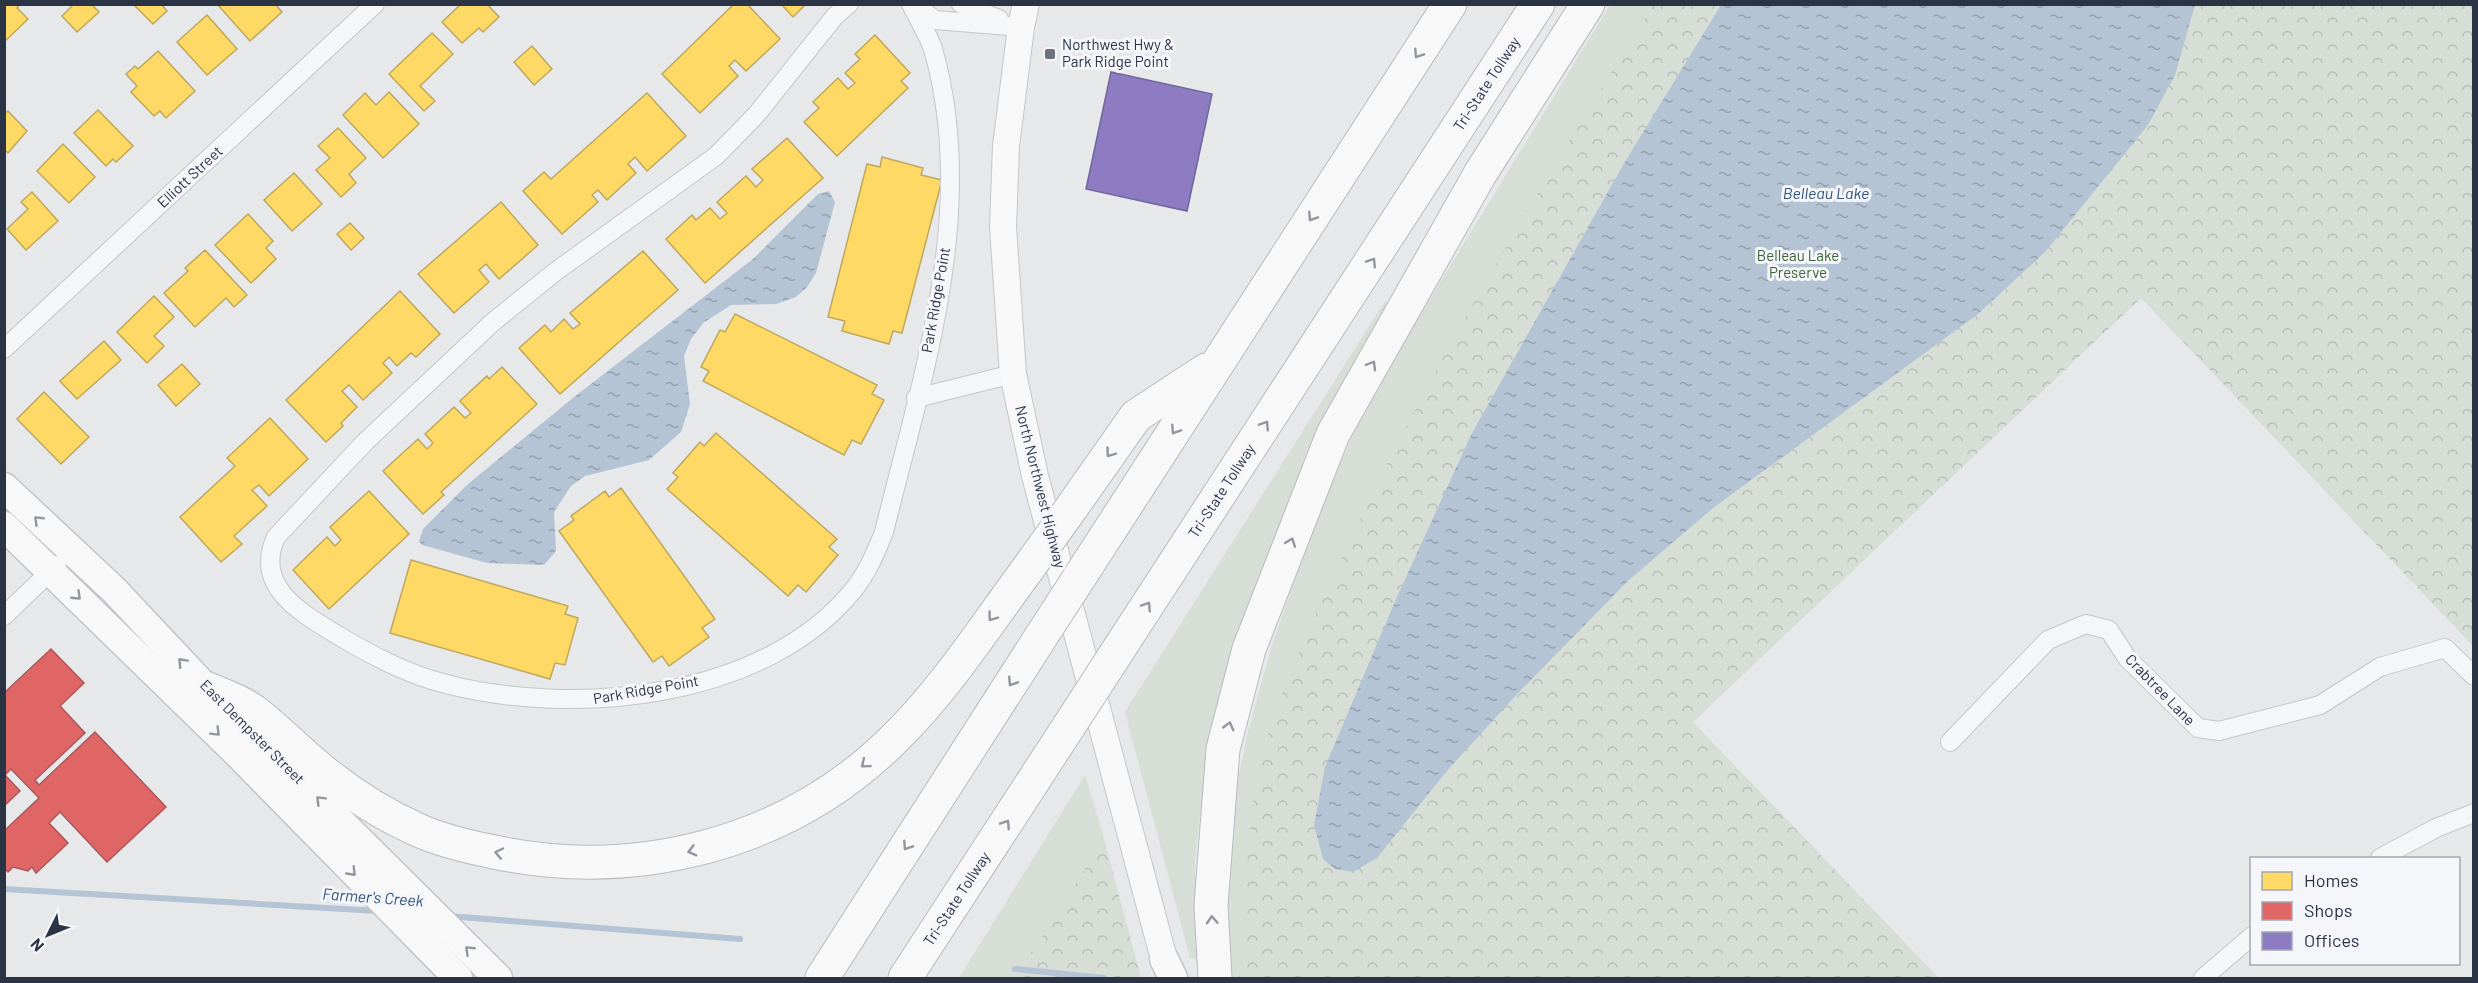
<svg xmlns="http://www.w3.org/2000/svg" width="2478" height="983" font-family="Barlow,sans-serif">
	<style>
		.grass { fill: #d6ded6 }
		.forest { fill: url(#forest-crowns) }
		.water { fill: url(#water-ripples) }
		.homes { fill: #ffd966; stroke: #bfa85c; stroke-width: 1.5 }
		.shops { fill: #e06666; stroke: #aa575c; stroke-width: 1.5 }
		.offices { fill: #8e7cc3; stroke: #70669d; stroke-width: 1.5 }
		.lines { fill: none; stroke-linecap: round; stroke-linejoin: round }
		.stream { stroke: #b4c4d5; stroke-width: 6 }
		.minor-casing { stroke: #c4c6c8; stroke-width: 20 }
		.secondary-casing { stroke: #c4c6c8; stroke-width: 28 }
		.primary-casing { stroke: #c2c5c8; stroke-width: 31 }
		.motorway-casing { stroke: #b8bbbf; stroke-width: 35 }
		.minor { stroke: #f5f6f7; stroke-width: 18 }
		.secondary { stroke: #f8f8f8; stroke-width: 26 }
		.primary { stroke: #f8f8f8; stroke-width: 28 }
		.motorway { stroke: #f8f8f8; stroke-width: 33 }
		.motorway-bridge-casing { stroke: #b8bbbf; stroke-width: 35; stroke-linecap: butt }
		.motorway-bridge { stroke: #f8f8f8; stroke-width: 33 }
		.oneway { stroke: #92969e }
		.poi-dot { fill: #6c737f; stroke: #f4f6f9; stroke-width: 2 }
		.labels { text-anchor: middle; stroke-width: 6; stroke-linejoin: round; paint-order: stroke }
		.poi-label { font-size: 15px; fill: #2b3445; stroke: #f4f6f9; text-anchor: start }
		.street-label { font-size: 15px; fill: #2b3445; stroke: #f4f6f9 }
		.park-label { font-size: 15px; fill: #3f6138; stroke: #f4f6f9 }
		.water-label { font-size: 16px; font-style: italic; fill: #34527a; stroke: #f4f6f9 }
	</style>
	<defs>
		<pattern id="forest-crowns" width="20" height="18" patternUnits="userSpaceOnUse" patternTransform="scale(1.5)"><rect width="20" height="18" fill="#d6ded6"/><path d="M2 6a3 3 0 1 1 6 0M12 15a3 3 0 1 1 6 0" fill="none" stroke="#b8bfb9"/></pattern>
		<pattern id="water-ripples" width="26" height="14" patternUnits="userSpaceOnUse" patternTransform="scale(1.5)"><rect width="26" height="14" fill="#b4c4d5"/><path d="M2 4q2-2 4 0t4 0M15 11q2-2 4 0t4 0" fill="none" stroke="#93a0af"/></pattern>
	</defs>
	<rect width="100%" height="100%" fill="#e6e8ea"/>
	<g class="grass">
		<polygon points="1610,5 1721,5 2045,328 2074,361 2030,402 1244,971 1237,978 1222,978 1231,811 1248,732 1272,645 1309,539 1349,442 1387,369"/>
		<polygon points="1385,301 1389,304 1217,721 1201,805 1195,863 1198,959 1190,958 1125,712"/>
		<polygon points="1085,775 1104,839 1032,952 1022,959 1134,978 959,978"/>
	</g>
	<g class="forest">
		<path d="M1653,5h820v641l-332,-348 -448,424 246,256h-702l7,-7c2,-77 1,-154 22,-229 20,-68 52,-133 82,-197 87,-188 196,-364 305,-540z"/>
		<polygon points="1104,839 1141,978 1010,978 1021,959 1032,952"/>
	</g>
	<g class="water">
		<polygon points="1721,5 2195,5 2175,75 2148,125 2045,252 1978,314 1713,508 1629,580 1518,693 1446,772 1377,858 1353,872 1335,869 1323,859 1314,825 1325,767 1396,599 1472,433 1623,165"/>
		<polygon points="829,191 835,202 816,273 807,287 796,297 776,304 731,305 703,323 691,339 684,356 690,404 681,432 649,460 585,476 571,486 554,512 556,551 544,565 487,563 422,545 419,541 423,529 468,484 574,397 753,259 818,194"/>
	</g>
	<g class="homes">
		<polygon points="4,4 20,4 17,8 28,19 4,42"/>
		<polygon points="74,4 91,4 99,12 77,32 62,16"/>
		<polygon points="133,4 161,4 167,11 153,24"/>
		<polygon points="217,4 275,4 282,12 250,41"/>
		<polygon points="461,4 487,4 499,17 483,32 479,28 462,43 442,22"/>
		<polygon points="734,4 747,4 780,39 746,71 735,60 729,66 738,76 700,113 662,74"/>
		<polygon points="781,4 806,4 793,17"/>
		<polygon points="207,15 237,49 207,75 177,42"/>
		<polygon points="432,33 453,54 420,86 435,101 424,111 389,74"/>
		<polygon points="875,35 910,73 901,81 908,88 837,156 804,122 819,108 813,102 838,78 848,89 855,83 845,73 860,59 855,54"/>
		<polygon points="532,46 552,69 534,85 514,62"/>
		<polygon points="158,51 195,91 166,118 160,111 154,116 131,92 137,86 126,74 135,66 138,69"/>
		<polygon points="389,92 419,124 383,158 343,115 365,93 376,105"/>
		<polygon points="647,93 686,136 647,171 635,157 628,164 636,173 607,200 598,190 592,195 598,202 562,234 523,191 544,172 551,179"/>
		<polygon points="98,110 133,146 116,162 113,159 106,166 74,133"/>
		<polygon points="8,111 27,131 8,153 4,149 4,114"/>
		<polygon points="338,128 366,158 349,174 356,183 341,197 316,170 330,158 318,146"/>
		<polygon points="787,138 823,178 705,283 666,239 692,215 696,220 710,208 720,219 727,213 717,202 746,176 756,187 763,180 752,169"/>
		<polygon points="63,144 95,177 69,203 37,171"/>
		<polygon points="882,157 923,168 921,175 942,180 902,333 893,331 889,344 842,331 845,321 828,317 867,164 880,167"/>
		<polygon points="294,173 322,204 292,231 264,200"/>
		<polygon points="32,192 58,221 26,250 7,229 28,209 21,202"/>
		<polygon points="501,202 538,245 499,279 486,264 479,270 489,282 454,313 418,274"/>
		<polygon points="248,214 273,241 266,248 276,259 251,283 215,245"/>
		<polygon points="350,223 364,238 351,250 337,234"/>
		<polygon points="205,250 247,295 234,307 226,298 195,327 164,293 188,271 185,268"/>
		<polygon points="643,251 678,290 560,394 519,348 545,325 551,332 564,319 573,329 580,324 570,313"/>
		<polygon points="400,291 440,334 416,357 411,353 397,366 389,357 383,363 392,373 363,400 349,385 342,391 357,407 341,423 343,426 326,442 286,400"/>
		<polygon points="154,296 174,317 154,336 164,346 147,363 117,332"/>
		<polygon points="735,314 877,385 872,394 884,400 861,444 852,440 844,455 703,381 709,371 701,367 720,330 725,332"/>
		<polygon points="104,341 121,360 77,399 60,381"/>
		<polygon points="182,364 200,384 176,406 158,385"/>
		<polygon points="502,367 537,404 441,492 444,495 423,514 383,471 418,439 427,449 433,443 425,434 454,407 465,418 471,413 460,401 487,376 489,379"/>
		<polygon points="44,392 89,437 61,464 17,419"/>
		<polygon points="270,418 308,459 269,496 259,485 252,490 267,506 234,536 242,544 221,562 180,517 235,466 227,458"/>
		<polygon points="716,433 837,539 829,547 838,555 806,592 798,585 788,596 667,489 678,477 673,473 700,442 704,446"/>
		<polygon points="621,488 715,619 702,628 709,637 669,666 662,656 653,662 559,531 574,520 571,516 605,491 609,497"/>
		<polygon points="369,491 409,534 329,609 293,570 327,537 335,546 341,540 330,527"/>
		<polygon points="411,560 568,606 565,614 578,618 565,665 555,663 550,679 390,633"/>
	</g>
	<polygon class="shops" points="51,649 84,683 60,706 85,733 35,780 39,785 95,732 166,807 107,862 60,812 49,823 68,843 36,873 32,867 28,871 13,867 8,872 4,868 4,831 39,798 11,769 5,775 20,791 4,806 4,693"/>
	<polygon class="offices" points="1111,72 1212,94 1187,211 1086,189"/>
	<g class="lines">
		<g class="stream">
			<polyline points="4,889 378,911"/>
			<polyline points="448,916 740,939"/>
			<polyline points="1015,969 1104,978"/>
		</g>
		<g class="minor-casing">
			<g id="minor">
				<path d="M849,4l-14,12 -78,98 -41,42 -161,116 -62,50 -128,120 -89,95c-22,48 22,74 58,96 35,21 72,41 112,51 128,33 320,16 409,-96 13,-17 21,-36 29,-56 38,-155 95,-323 49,-483 -5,-15 -15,-30 -22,-45"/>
				<polyline points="914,4 935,20 1021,27"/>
				<polyline points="961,4 999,19"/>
				<polyline points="4,349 375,4"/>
				<polyline points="916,398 1013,374"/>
				<polyline points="4,616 57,565"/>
				<polyline points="1950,742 2048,640 2086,624 2109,630 2127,658 2198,728 2219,731 2320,705 2380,667 2445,648 2474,676"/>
				<polyline points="2380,858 2436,828 2474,813"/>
				<polyline points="2203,978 2252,936"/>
			</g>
		</g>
		<g class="secondary-casing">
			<polyline id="secondary" points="1026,4 1021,27 1006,146 1003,227 1013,374 1035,476 1164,959"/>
		</g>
		<g class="primary-casing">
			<g id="primary">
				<polyline points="4,487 114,590 206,688 498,978"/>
				<polyline points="4,526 238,754 458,978"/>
				<polyline points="1164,959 1173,978"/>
			</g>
		</g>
		<g class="motorway-casing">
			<g id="motorway">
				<polyline points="1072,507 1136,416 1206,370"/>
				<polyline points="1088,564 1450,4"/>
				<polyline points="1115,655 1538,4"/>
				<path d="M206,688c16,7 35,13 49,24 22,17 42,38 63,55 31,26 64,47 100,63 24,11 51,17 76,22 143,30 293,-8 398,-111 52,-50 92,-113 135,-171"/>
				<polyline points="822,978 1044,632"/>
				<polyline points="905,978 1069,726"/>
				<polyline points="1215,978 1211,905 1223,749 1249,649 1333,434 1480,174 1588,4"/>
			</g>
		</g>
		<use href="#minor" class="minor"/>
		<use href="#secondary" class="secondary"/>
		<use href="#primary" class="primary"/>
		<use href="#motorway" class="motorway"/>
		<g class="motorway-bridge-casing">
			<g id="motorway-bridge">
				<polyline points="1027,570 1072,507"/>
				<polyline points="1044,632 1088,564"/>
				<polyline points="1069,726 1115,655"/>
			</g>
		</g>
		<use href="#motorway-bridge" class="motorway-bridge"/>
	</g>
	<defs><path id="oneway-chevron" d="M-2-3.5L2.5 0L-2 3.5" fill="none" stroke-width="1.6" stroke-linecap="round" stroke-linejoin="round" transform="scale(1.5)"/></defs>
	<g class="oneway">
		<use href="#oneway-chevron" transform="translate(1418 54) rotate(123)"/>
		<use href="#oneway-chevron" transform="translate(1312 217) rotate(123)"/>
		<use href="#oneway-chevron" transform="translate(1372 262) rotate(-57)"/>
		<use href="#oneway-chevron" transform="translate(1372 365) rotate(-60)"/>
		<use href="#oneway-chevron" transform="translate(1265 425) rotate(-57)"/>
		<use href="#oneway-chevron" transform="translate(1175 430) rotate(123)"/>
		<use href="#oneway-chevron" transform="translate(1110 453) rotate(126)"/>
		<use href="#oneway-chevron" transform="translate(38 520) rotate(-136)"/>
		<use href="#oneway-chevron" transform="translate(1291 542) rotate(-69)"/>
		<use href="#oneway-chevron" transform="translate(77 596) rotate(44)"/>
		<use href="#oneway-chevron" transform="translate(1147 606) rotate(-57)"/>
		<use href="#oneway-chevron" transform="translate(992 617) rotate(126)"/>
		<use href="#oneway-chevron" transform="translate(182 662) rotate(-133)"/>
		<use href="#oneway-chevron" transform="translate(1012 682) rotate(123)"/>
		<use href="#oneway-chevron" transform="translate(1229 726) rotate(-75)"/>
		<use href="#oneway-chevron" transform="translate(216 732) rotate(45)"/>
		<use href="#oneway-chevron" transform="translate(865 764) rotate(140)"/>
		<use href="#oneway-chevron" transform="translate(320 800) rotate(-135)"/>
		<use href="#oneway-chevron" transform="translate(1006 824) rotate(-57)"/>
		<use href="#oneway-chevron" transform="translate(907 846) rotate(123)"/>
		<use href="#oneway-chevron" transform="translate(692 851) rotate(165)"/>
		<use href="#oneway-chevron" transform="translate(499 853) rotate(-168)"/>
		<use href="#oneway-chevron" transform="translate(352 872) rotate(46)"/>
		<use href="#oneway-chevron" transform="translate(1212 920) rotate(-93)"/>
		<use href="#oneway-chevron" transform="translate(469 950) rotate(-136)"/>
	</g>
	<rect class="poi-dot" x="1044" y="48" width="12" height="12" rx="3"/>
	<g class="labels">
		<g class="poi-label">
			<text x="1062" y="50">Northwest Hwy &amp;<tspan x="1062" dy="17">Park Ridge Point</tspan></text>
		</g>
		<g class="street-label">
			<text transform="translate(1487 84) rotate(-57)" y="5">Tri-State Tollway</text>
			<text transform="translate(190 177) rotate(-43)" y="5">Elliott Street</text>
			<text transform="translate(936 300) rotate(-80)" y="5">Park Ridge Point</text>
			<text transform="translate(1040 487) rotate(76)" y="5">North Northwest Highway</text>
			<text transform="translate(1222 491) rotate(-57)" y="5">Tri-State Tollway</text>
			<text transform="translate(646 690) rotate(-10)" y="5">Park Ridge Point</text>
			<text transform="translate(2160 690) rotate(46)" y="5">Crabtree Lane</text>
			<text transform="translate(252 732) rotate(45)" y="5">East Dempster Street</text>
			<text transform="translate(957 899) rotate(-57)" y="5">Tri-State Tollway</text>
		</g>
		<g class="park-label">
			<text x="1798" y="261">Belleau Lake<tspan x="1798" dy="17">Preserve</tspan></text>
		</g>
		<g class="water-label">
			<text x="1826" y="199">Belleau Lake</text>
			<text transform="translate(373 897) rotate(4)" y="6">Farmer's Creek</text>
		</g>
	</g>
	<rect width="2478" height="983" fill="none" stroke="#2b3445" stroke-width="12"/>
	<rect x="2250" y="857" width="210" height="108" fill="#f4f6f9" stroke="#a4a8b1" stroke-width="1.5"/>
	<rect x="2262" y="872" width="30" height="18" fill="#ffd966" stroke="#a4a8b1" stroke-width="1.5"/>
	<text x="2304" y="887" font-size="18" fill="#2b3445">Homes</text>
	<rect x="2262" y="902" width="30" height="18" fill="#e06666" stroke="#a4a8b1" stroke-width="1.5"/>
	<text x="2304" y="917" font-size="18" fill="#2b3445">Shops</text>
	<rect x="2262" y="932" width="30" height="18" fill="#8e7cc3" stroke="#a4a8b1" stroke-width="1.5"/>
	<text x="2304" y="947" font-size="18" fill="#2b3445">Offices</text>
	<g transform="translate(48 935) rotate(227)" stroke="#f4f6f9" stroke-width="4.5" paint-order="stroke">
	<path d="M0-4.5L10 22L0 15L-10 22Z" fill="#2b3445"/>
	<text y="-9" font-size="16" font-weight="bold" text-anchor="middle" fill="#2b3445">N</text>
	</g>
</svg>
